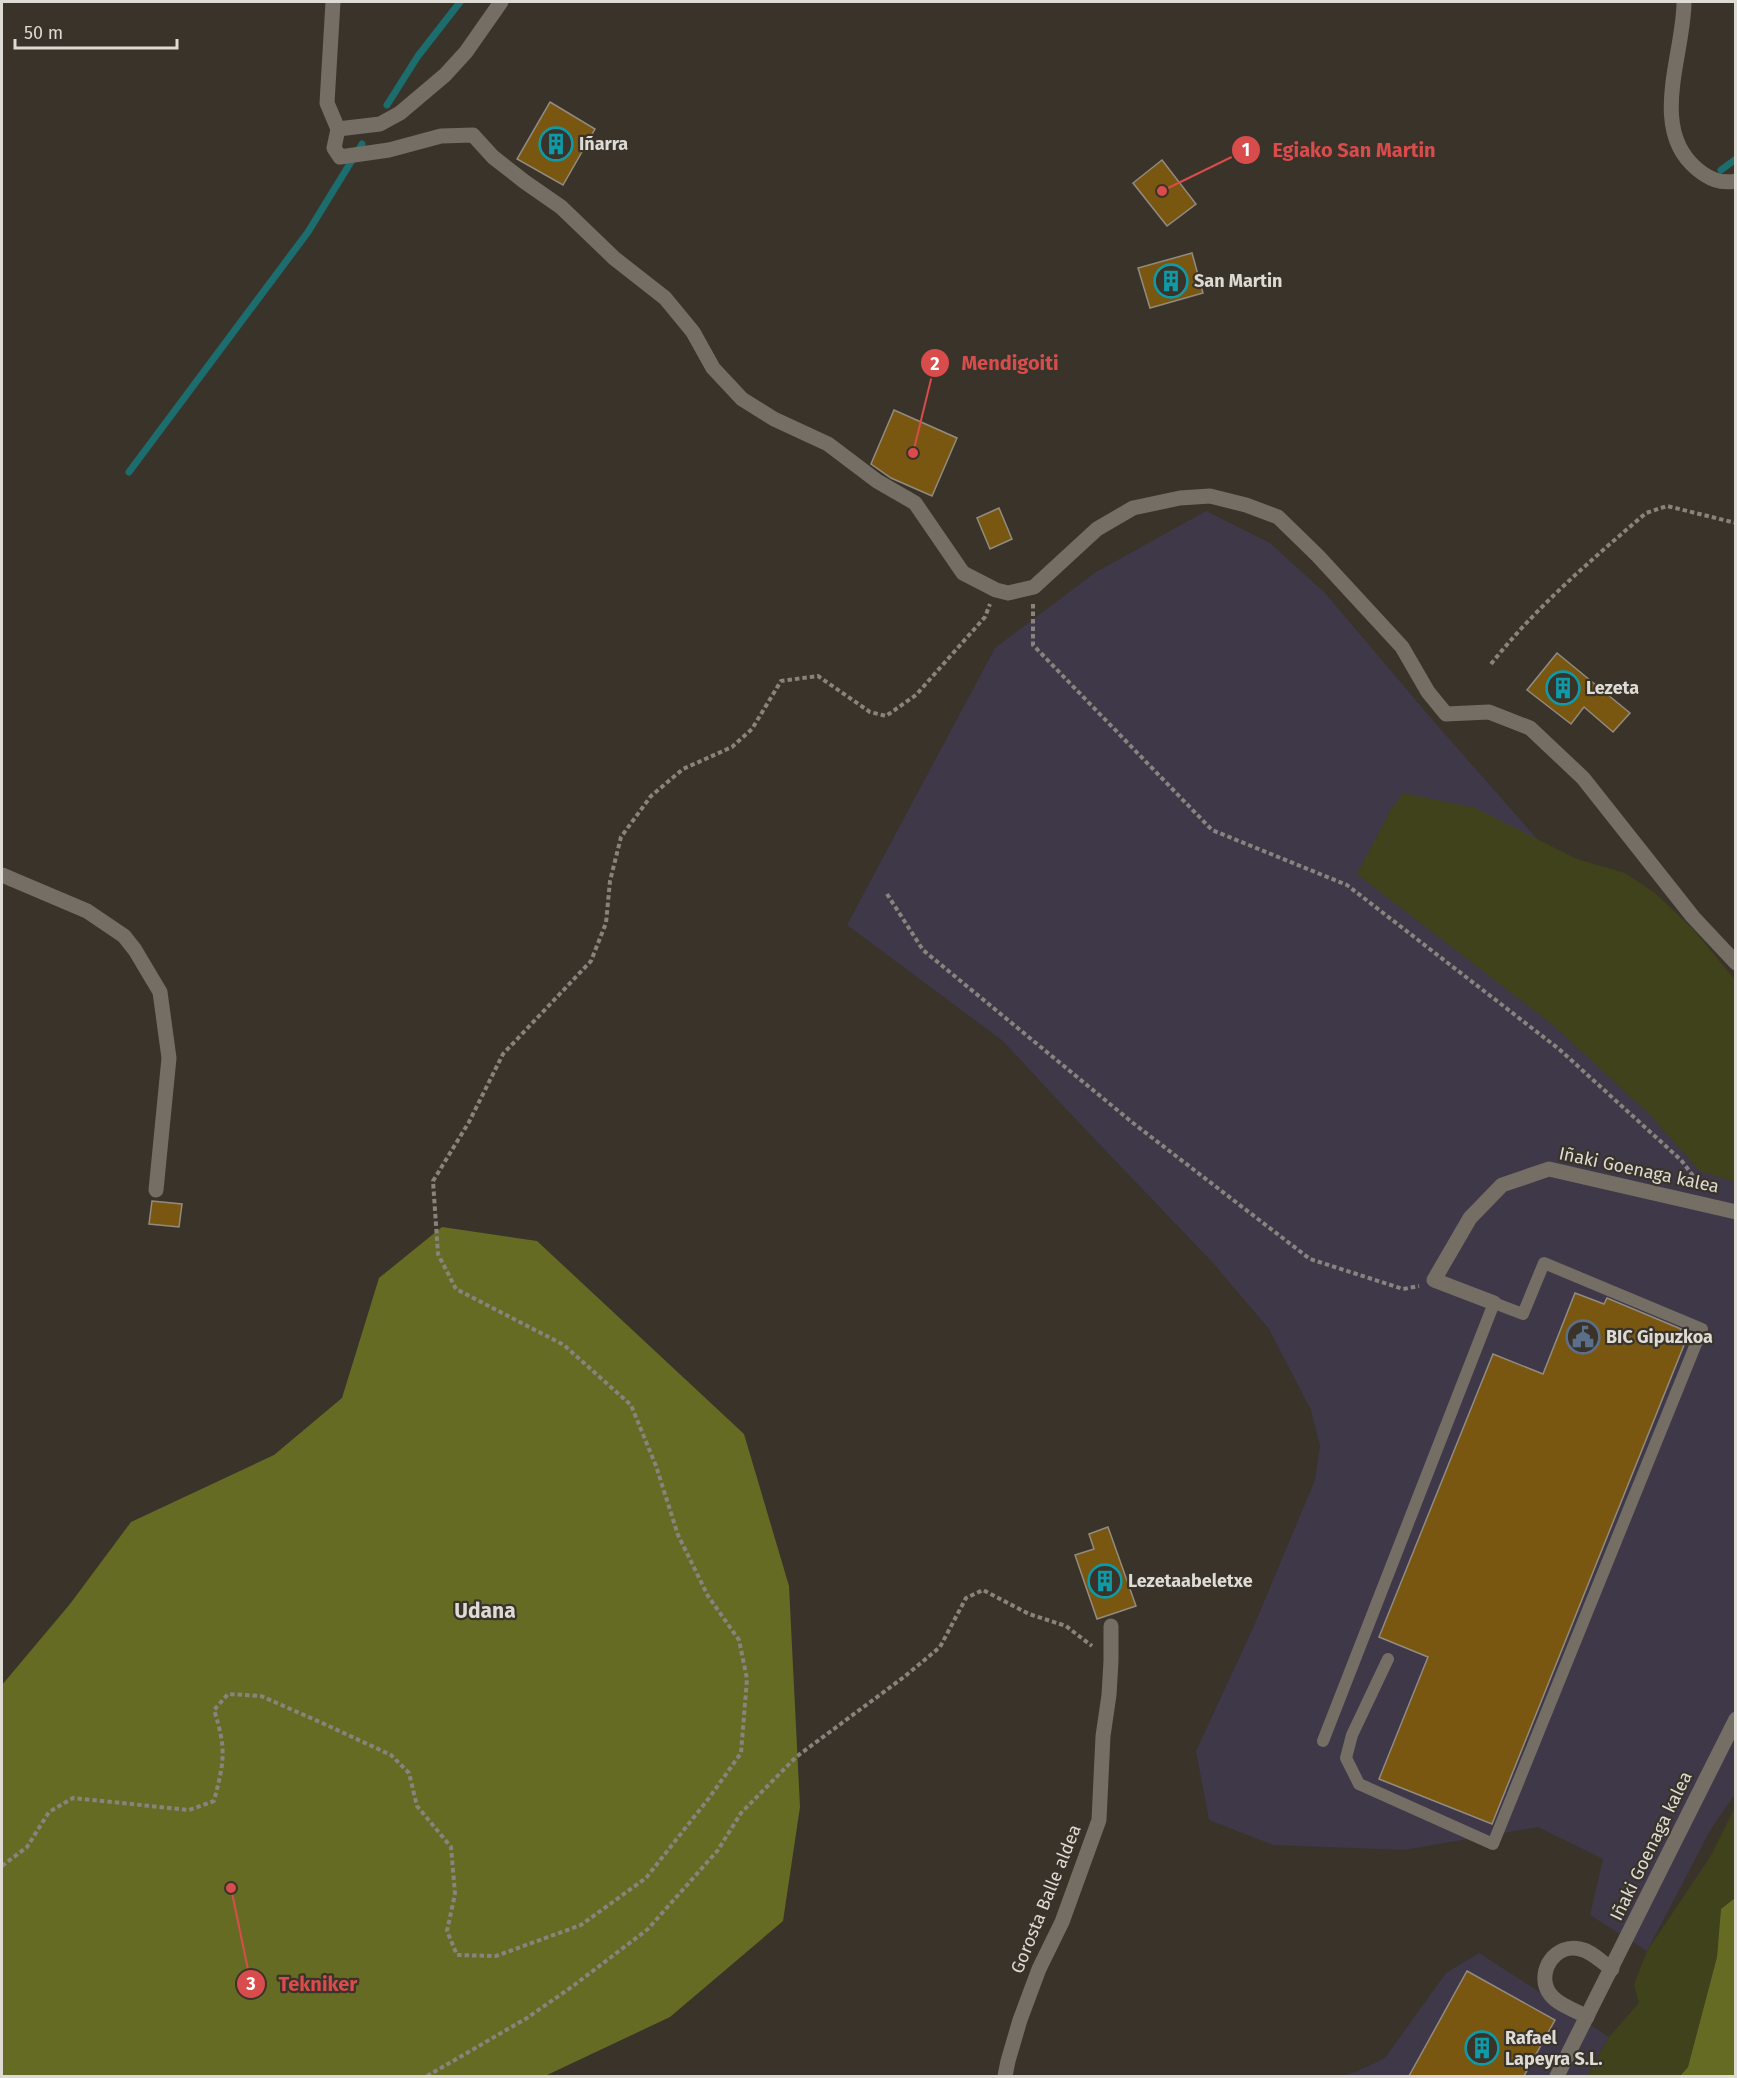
<svg xmlns="http://www.w3.org/2000/svg" width="1737" height="2078" font-family="'Fira Sans',sans-serif">
	<style>
		.industrial { fill: #3e3849 }
		.green { fill: #3f421a }
		.forest { fill: #666b24 }
		.lines { fill: none; stroke-linecap: round; stroke-linejoin: round }
		.stream { stroke: #1c6d6e; stroke-width: 7 }
		.building { fill: #795710; stroke: #928b81; stroke-width: 1.5 }
		.path { stroke: #88837c; stroke-width: 4; stroke-dasharray: 4.5 3; stroke-linecap: butt }
		.lane { stroke: #746e64; stroke-width: 12 }
		.street { stroke: #746e64; stroke-width: 15 }
		.labels { text-anchor: middle; stroke-width: 4.5; stroke-linejoin: round; paint-order: stroke }
		.poi-label { font-size: 18px; font-weight: bold; fill: #dedbd5; stroke: #39332a; text-anchor: start }
		.street-label { font-size: 18px; fill: #dedbd5; stroke: #39332a }
		.quarter-label { font-size: 21px; font-weight: bold; fill: #dedbd5; stroke: #39332a }
		.leader { fill: none; stroke: #d84c4b; stroke-width: 2 }
		.callout-dot { fill: #d84c4b; stroke: #39332a; stroke-width: 2 }
		.mark-label { font-size: 18px; text-anchor: middle; font-weight: bold; fill: #fff }
		.callout-label { font-size: 20px; text-anchor: middle; font-weight: bold; fill: #d84c4b; stroke: #39332a; stroke-width: 4.5; stroke-linejoin: round; paint-order: stroke }
	</style>
	<rect width="100%" height="100%" fill="#39332a"/>
	<g class="industrial">
		<polygon points="1206,511 1270,543 1325,593 1436,724 1700,1024 1736,1081 1735,1794 1711,1829 1647,1951 1590,1915 1603,1859 1538,1827 1404,1850 1273,1845 1209,1820 1196,1751 1253,1628 1315,1480 1320,1446 1311,1410 1269,1329 1213,1263 1066,1109 1003,1041 847,925 995,648 1096,572"/>
		<polygon points="1479,1953 1609,2037 1587,2076 1341,2076 1358,2071 1385,2058 1446,1973"/>
	</g>
	<g class="green">
		<polygon points="1403,793 1475,808 1577,859 1625,873 1655,893 1693,929 1736,981 1735,1182 1700,1171 1650,1115 1553,1025 1357,874 1390,811"/>
		<polygon points="1735,1807 1735,1898 1721,1909 1717,1957 1688,2067 1680,2076 1587,2076 1609,2037 1639,2003 1634,1985 1647,1951 1710,1857"/>
	</g>
	<g class="forest">
		<polygon points="442,1227 537,1241 744,1434 789,1586 800,1807 783,1921 670,2017 545,2076 2,2076 2,1685 70,1604 131,1522 274,1455 342,1398 379,1278"/>
		<polygon points="1735,1898 1735,2076 1680,2076 1688,2067 1717,1957 1721,1909"/>
	</g>
	<g class="lines">
		<g class="stream">
			<polyline points="387,105 418,56 460,2"/>
			<polyline points="1721,170 1736,159"/>
			<polyline points="129,472 308,232 362,144"/>
		</g>
	</g>
	<g class="building">
		<polygon points="550,102 595,129 563,185 517,159"/>
		<polygon points="1162,160 1196,204 1167,226 1133,183"/>
		<polygon points="1192,253 1203,293 1150,308 1138,268"/>
		<polygon points="894,410 957,438 932,496 891,478 871,464"/>
		<polygon points="999,508 1012,539 990,549 977,518"/>
		<polygon points="1557,653 1630,713 1613,732 1584,707 1571,724 1527,690"/>
		<polygon points="152,1201 182,1204 179,1227 149,1224"/>
		<polygon points="1575,1293 1604,1304 1607,1298 1681,1329 1678,1336 1686,1340 1492,1824 1379,1779 1428,1657 1379,1637 1493,1354 1543,1374"/>
		<polygon points="1108,1527 1136,1606 1097,1619 1075,1555 1094,1549 1089,1534"/>
		<polygon points="1467,1971 1555,2020 1524,2076 1409,2076"/>
	</g>
	<g class="lines">
		<g class="path">
			<polyline points="1033,604 1033,645 1212,830 1347,885 1559,1049 1681,1160 1700,1185"/>
			<path d="M1491,664c45,-57 100,-104 155,-151l21,-7 69,17"/>
			<polyline points="887,894 923,950 1133,1123 1310,1259 1403,1289 1419,1286"/>
			<path d="M2,1866l25,-19 22,-35 24,-14 116,12 25,-9c10,-39 13,-51 0,-91l14,-16 33,2 59,26 71,33 18,18 8,33 34,41 4,47 -8,37 10,24 39,1 85,-31 65,-47 63,-80 32,-45 6,-74 -8,-39 -31,-44 -30,-61 -22,-69 -25,-61 -67,-60 -108,-56 -18,-35 -5,-73 36,-59 34,-68 88,-93 15,-38 4,-42 11,-44 30,-41 32,-27 49,-22 20,-18 29,-48 37,-5 52,36 16,4 30,-21 69,-78 5,-13"/>
			<polyline points="427,2076 527,2018 573,1986 648,1929 718,1850 741,1813 796,1757 904,1677 940,1647 966,1598 983,1590 1029,1614 1066,1626 1092,1646"/>
		</g>
		<polyline class="lane" points="1323,1741 1494,1303 1523,1314 1544,1263 1702,1329 1493,1844 1359,1784 1346,1758 1352,1735 1388,1659"/>
		<g class="street">
			<polyline points="333,2 327,103 338,129"/>
			<path d="M1684,2c0,52 -36,127 13,167 12,10 23,15 39,12"/>
			<polyline points="338,129 334,148 340,157 389,150 441,136 473,135 493,157 525,182 561,207 614,258 665,298 693,332 713,368 742,399 774,419 828,444 877,481 915,503 963,573 996,590 1008,593 1034,587 1097,529 1133,508 1180,498 1210,496 1246,505 1278,517 1318,556 1402,647 1428,692 1446,714 1489,712 1530,728 1583,778 1693,917 1736,963"/>
			<polyline points="338,129 380,124 400,113 445,75 466,52 501,2"/>
			<polyline points="2,875 87,911 124,936 135,950 160,992 169,1058 156,1190"/>
			<polyline points="1494,1303 1434,1280 1470,1218 1502,1185 1549,1169 1736,1212"/>
			<path d="M1587,2017c-13,-8 -31,-12 -39,-26 -11,-21 8,-48 32,-42 12,2 21,13 32,20"/>
			<polyline points="1005,2076 1008,2061 1020,2020 1039,1969 1062,1922 1099,1820 1103,1736 1109,1695 1111,1661 1111,1626"/>
			<polyline points="1557,2076 1736,1719"/>
		</g>
	</g>
	<defs>
		<g id="building-ring" transform="scale(1.725)"><circle r="9.5" fill="#39332a" stroke="#0f9aa8" stroke-width="1.5"/><path d="M-4-6H4V6H1V3H-1V6H-4ZM-2.5-4.3h1.7v1.8h-1.7ZM.8-4.3h1.7v1.8H.8ZM-2.5-1h1.7V.8h-1.7ZM.8-1h1.7V.8H.8Z" fill="#0f9aa8"/></g>
		<g id="civic-ring" transform="scale(1.725)"><circle r="9.5" fill="#39332a" stroke="#5c6f8a" stroke-width="1.5"/><path d="M-.6-6.5H3V-4.5H.6V-3L4-1V1h2V6H-6V1h2V-1L-.6-3ZM-1.2 2.5V6h2.4V2.5Z" fill="#5c6f8a"/></g>
	</defs>
	<g fill-rule="evenodd">
		<use href="#building-ring" x="556" y="144"/>
		<use href="#building-ring" x="1171" y="281"/>
		<use href="#building-ring" x="1563" y="688"/>
		<use href="#civic-ring" x="1583" y="1337"/>
		<use href="#building-ring" x="1105" y="1581"/>
		<use href="#building-ring" x="1482" y="2048"/>
	</g>
	<g class="labels">
		<g class="poi-label">
			<text x="579" y="150">Iñarra</text>
			<text x="1194" y="287">San Martin</text>
			<text x="1586" y="694">Lezeta</text>
			<text x="1606" y="1343">BIC Gipuzkoa</text>
			<text x="1128" y="1587">Lezetaabeletxe</text>
			<text x="1505" y="2044">Rafael<tspan x="1505" dy="21">Lapeyra S.L.</tspan></text>
		</g>
		<g class="street-label">
			<text transform="translate(1639 1170) rotate(12)" y="6">Iñaki Goenaga kalea</text>
			<text transform="translate(1651 1846) rotate(-64)" y="6">Iñaki Goenaga kalea</text>
			<text transform="translate(1046 1899) rotate(-68)" y="6">Gorosta Balle aldea</text>
		</g>
		<g class="quarter-label">
			<text x="485" y="1618">Udana</text>
		</g>
	</g>
	<path class="leader" d="M1162 191L1246 150M913 453L935 363M231 1888L251 1984"/>
	<g class="callout-dot">
		<circle cx="1162" cy="191" r="6"/>
		<circle cx="913" cy="453" r="6"/>
		<circle cx="231" cy="1888" r="6"/>
		<circle cx="1246" cy="150" r="15"/>
		<circle cx="935" cy="363" r="15"/>
		<circle cx="251" cy="1984" r="15"/>
	</g>
	<g class="mark-label">
		<text x="1246" y="156">1</text>
		<text x="935" y="370">2</text>
		<text x="251" y="1990">3</text>
	</g>
	<g class="callout-label">
		<text x="1354" y="157">Egiako San Martin</text>
		<text x="1010" y="370">Mendigoiti</text>
		<text x="318" y="1991">Tekniker</text>
	</g>
	<rect width="1737" height="2078" fill="none" stroke="#dedbd5" stroke-width="6"/>
	<path d="M15 39v9h162v-9" fill="none" stroke="#dedbd5" stroke-width="3"/>
	<text x="24" y="39" font-size="18" fill="#dedbd5" stroke="#39332a" stroke-width="4.5" paint-order="stroke">50 m</text>
</svg>
